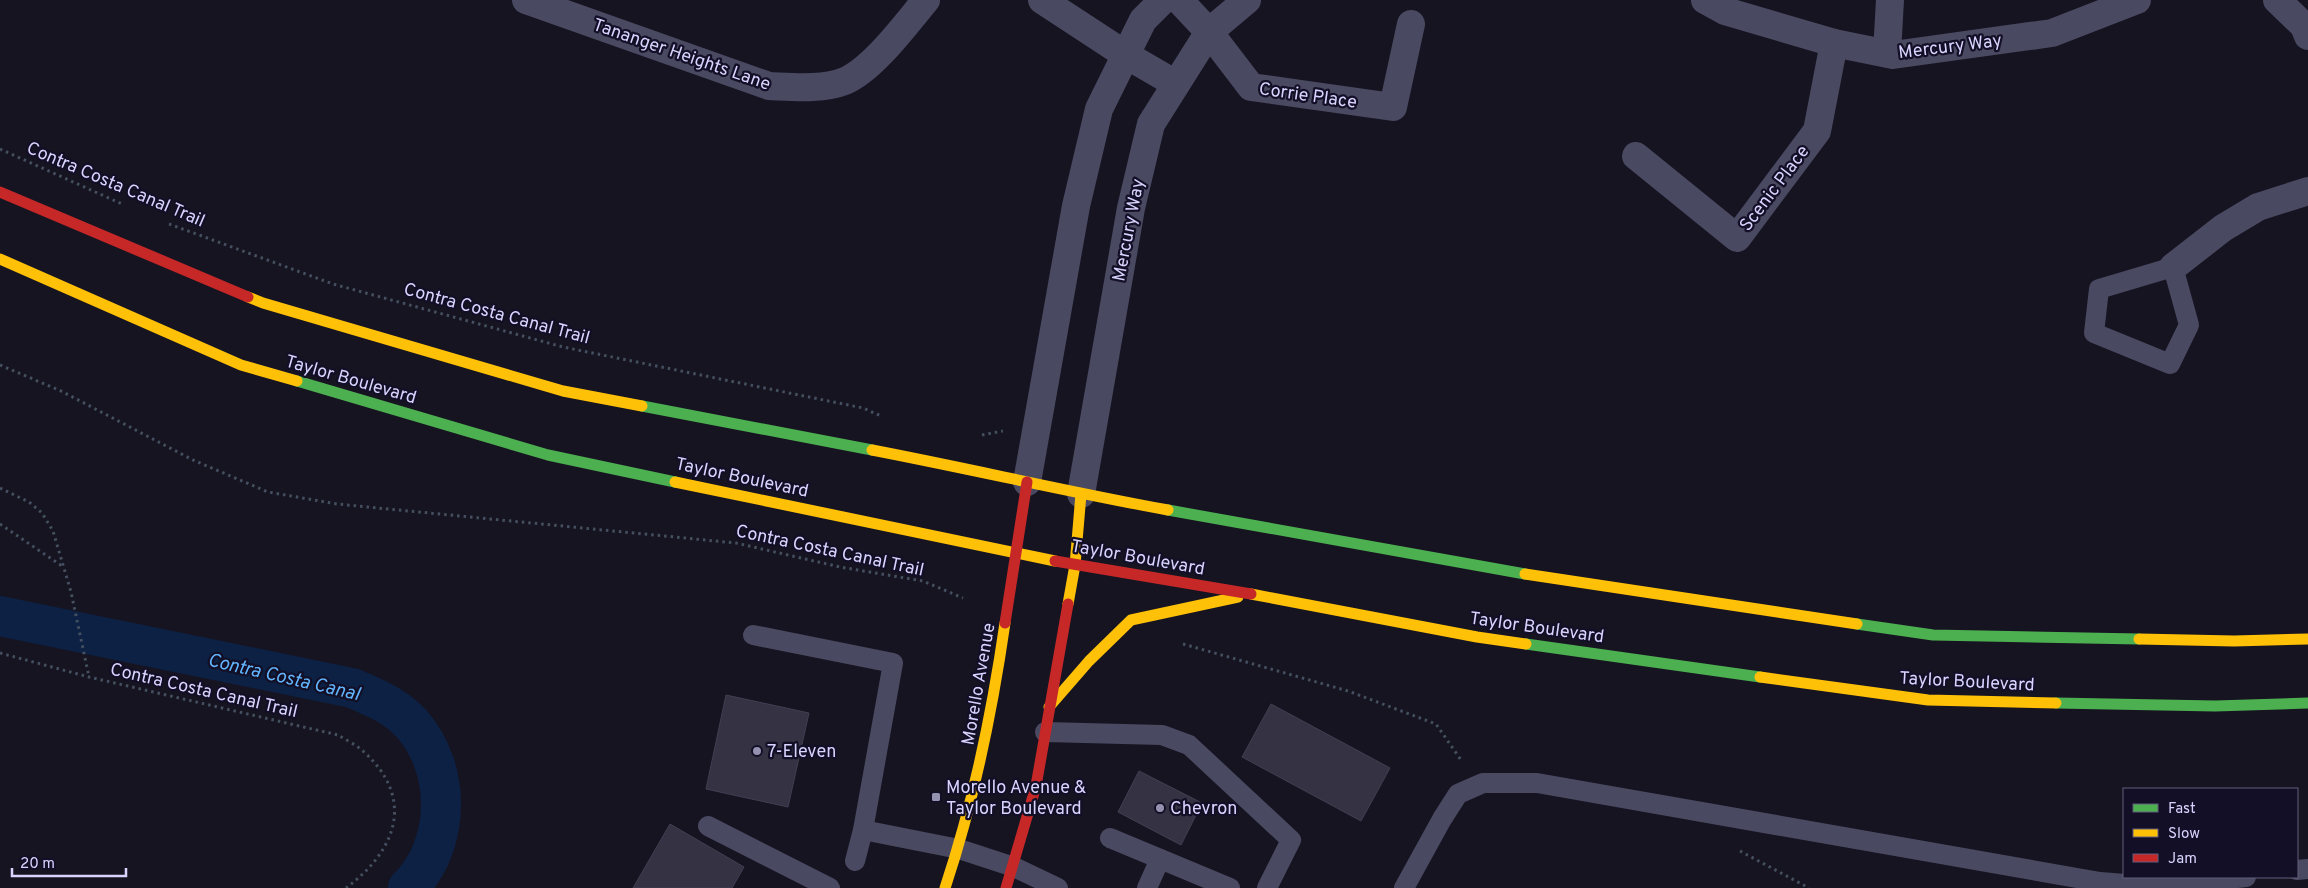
<svg xmlns="http://www.w3.org/2000/svg" width="2308" height="888" font-family="Overpass,sans-serif">
	<style>
		.lines { fill: none; stroke-linecap: round; stroke-linejoin: round }
		.canal { stroke: #0d2144; stroke-width: 40 }
		.building { fill: #343243; stroke: #433f54 }
		.path { stroke: #44505f; stroke-width: 3; stroke-dasharray: 2.5 4; stroke-linecap: butt }
		.lane { stroke: #4a4962; stroke-width: 20 }
		.street { stroke: #4a4962; stroke-width: 28 }
		.fast { stroke: #4caf50; stroke-width: 11 }
		.slow { stroke: #ffc107; stroke-width: 11 }
		.jam { stroke: #c62828; stroke-width: 11 }
		.poi-dot { fill: #9591b1; stroke: #130f26; stroke-width: 2 }
		.labels { text-anchor: middle; stroke-width: 4.5; stroke-linejoin: round; paint-order: stroke }
		.street-label { font-size: 18px; fill: #d9d4ff; stroke: #130f26 }
		.poi-label { font-size: 18px; fill: #d9d4ff; stroke: #130f26; text-anchor: start }
		.water-label { font-size: 19px; font-style: italic; fill: #62b6ff; stroke: #130f26 }
	</style>
	<rect width="100%" height="100%" fill="#161421"/>
	<g class="lines">
		<path class="canal" d="M0,616l352,72c22,9 43,18 59,35 41,46 40,122 -3,165"/>
	</g>
	<g class="building">
		<polygon points="726,695 809,713 788,807 706,789"/>
		<polygon points="1271,704 1390,768 1361,821 1242,757"/>
		<polygon points="1139,771 1202,803 1181,845 1118,812"/>
		<polygon points="670,824 744,867 732,888 633,888"/>
	</g>
	<g class="lines">
		<g class="path">
			<polyline points="0,149 122,204"/>
			<polyline points="169,224 333,284 563,347 863,408 881,416"/>
			<polyline points="0,365 61,391 193,460 268,492 337,504 736,543 840,567 923,581 963,598"/>
			<polyline points="982,435 1003,431"/>
			<polyline points="0,488 29,502 42,513 53,531 71,592 89,677"/>
			<polyline points="0,524 62,566"/>
			<polyline points="1183,644 1348,691 1436,724 1461,760"/>
			<path d="M0,653l89,24 249,58c8,5 19,10 26,17 52,47 32,99 -18,136"/>
			<polyline points="1740,851 1809,888"/>
		</g>
		<g class="lane">
			<polygon points="2173,267 2189,325 2170,364 2094,333 2099,289"/>
			<polyline points="753,635 893,663 863,830 855,861"/>
			<polyline points="1045,732 1162,735 1189,745 1291,840 1267,888"/>
			<polyline points="708,826 830,888"/>
			<polyline points="863,830 959,849 1014,867 1058,888"/>
			<polyline points="1110,838 1230,888"/>
			<polyline points="2297,870 2308,869"/>
			<polyline points="1147,888 1160,859"/>
			<polyline points="1404,888 1442,819 1458,794 1483,783 1537,783 2100,882 2162,887 2246,877"/>
		</g>
		<g class="street">
			<path d="M526,0l243,86c24,1 53,4 76,-5 28,-12 61,-57 81,-81"/>
			<polyline points="1042,0 1126,55 1176,84"/>
			<polyline points="1179,0 1209,32 1251,87 1393,107 1411,24"/>
			<polyline points="1705,0 1725,11 1834,43 1893,55 2052,33 2137,0"/>
			<polyline points="2277,0 2304,26 2308,36"/>
			<polyline points="1887,53 1890,0"/>
			<polyline points="1636,156 1737,238 1817,131 1834,43"/>
			<polyline points="2173,267 2223,228 2258,207 2308,191"/>
			<polyline points="1027,482 1076,206 1099,109 1143,20 1163,0"/>
			<polyline points="1081,494 1131,208 1151,124 1209,32 1247,0"/>
		</g>
		<g class="fast">
			<polyline points="297,381 548,455 675,482"/>
			<polyline points="642,406 872,450"/>
			<polyline points="1168,510 1525,574"/>
			<polyline points="1857,624 1933,635 2139,639"/>
			<polyline points="1526,644 1760,677"/>
			<polyline points="2056,703 2215,706 2308,703"/>
		</g>
		<g class="slow">
			<polyline points="0,259 241,365 297,381"/>
			<polyline points="248,297 263,303 563,391 642,406"/>
			<path d="M872,450c99,19 197,42 296,60"/>
			<polyline points="675,482 1055,561"/>
			<polyline points="1525,574 1857,624"/>
			<polyline points="1251,594 1477,637 1526,644"/>
			<polyline points="1068,604 1075,565 1081,494"/>
			<polyline points="2139,639 2234,641 2308,639"/>
			<polyline points="1760,677 1928,700 2056,703"/>
			<polyline points="1049,707 1089,661 1131,620 1238,597"/>
			<path d="M945,888c29,-87 47,-175 60,-265"/>
		</g>
		<g class="jam">
			<polyline points="0,192 248,297"/>
			<polyline points="1055,561 1251,594"/>
			<polyline points="1005,623 1027,482"/>
			<polyline points="1006,888 1036,786 1068,604"/>
		</g>
	</g>
	<g class="poi-dot">
		<circle cx="757" cy="751" r="5"/>
		<rect x="931" y="792" width="10" height="10" rx="2.5"/>
		<circle cx="1160" cy="808" r="5"/>
	</g>
	<g class="labels">
		<g class="street-label">
			<text transform="translate(1950 46) rotate(-7)" y="6">Mercury Way</text>
			<text transform="translate(682 54) rotate(19)" y="6">Tananger Heights Lane</text>
			<text transform="translate(1308 95) rotate(8)" y="6">Corrie Place</text>
			<text transform="translate(116 184) rotate(23)" y="6">Contra Costa Canal Trail</text>
			<text transform="translate(1774 188) rotate(-53)" y="6">Scenic Place</text>
			<text transform="translate(1128 230) rotate(-79)" y="6">Mercury Way</text>
			<text transform="translate(497 313) rotate(15)" y="6">Contra Costa Canal Trail</text>
			<text transform="translate(351 379) rotate(16)" y="6">Taylor Boulevard</text>
			<text transform="translate(742 477) rotate(12)" y="6">Taylor Boulevard</text>
			<text transform="translate(830 550) rotate(12)" y="6">Contra Costa Canal Trail</text>
			<text transform="translate(1138 557) rotate(10)" y="6">Taylor Boulevard</text>
			<text transform="translate(1537 627) rotate(8)" y="6">Taylor Boulevard</text>
			<text transform="translate(1967 681) rotate(3)" y="6">Taylor Boulevard</text>
			<text transform="translate(978 684) rotate(-80)" y="6">Morello Avenue</text>
			<text transform="translate(204 690) rotate(13)" y="6">Contra Costa Canal Trail</text>
		</g>
		<g class="poi-label">
			<text x="767" y="757">7-Eleven</text>
			<text x="946" y="793">Morello Avenue &amp;<tspan x="946" dy="21">Taylor Boulevard</tspan></text>
			<text x="1170" y="814">Chevron</text>
		</g>
		<g class="water-label">
			<text transform="translate(284 676) rotate(13)" y="7">Contra Costa Canal</text>
		</g>
	</g>
	<rect x="2123" y="788" width="175" height="90" fill="#130f26" stroke="#625e7d"/>
	<rect x="2133" y="804" width="25" height="8" fill="#4caf50" stroke="#625e7d"/>
	<text x="2168" y="813" font-size="15" fill="#d9d4ff">Fast</text>
	<rect x="2133" y="829" width="25" height="8" fill="#ffc107" stroke="#625e7d"/>
	<text x="2168" y="838" font-size="15" fill="#d9d4ff">Slow</text>
	<rect x="2133" y="854" width="25" height="8" fill="#c62828" stroke="#625e7d"/>
	<text x="2168" y="863" font-size="15" fill="#d9d4ff">Jam</text>
	<path d="M12 868v8h114v-8" fill="none" stroke="#d9d4ff" stroke-width="2.5"/>
	<text x="20" y="868" font-size="15" fill="#d9d4ff" stroke="#130f26" stroke-width="4" paint-order="stroke">20 m</text>
</svg>
